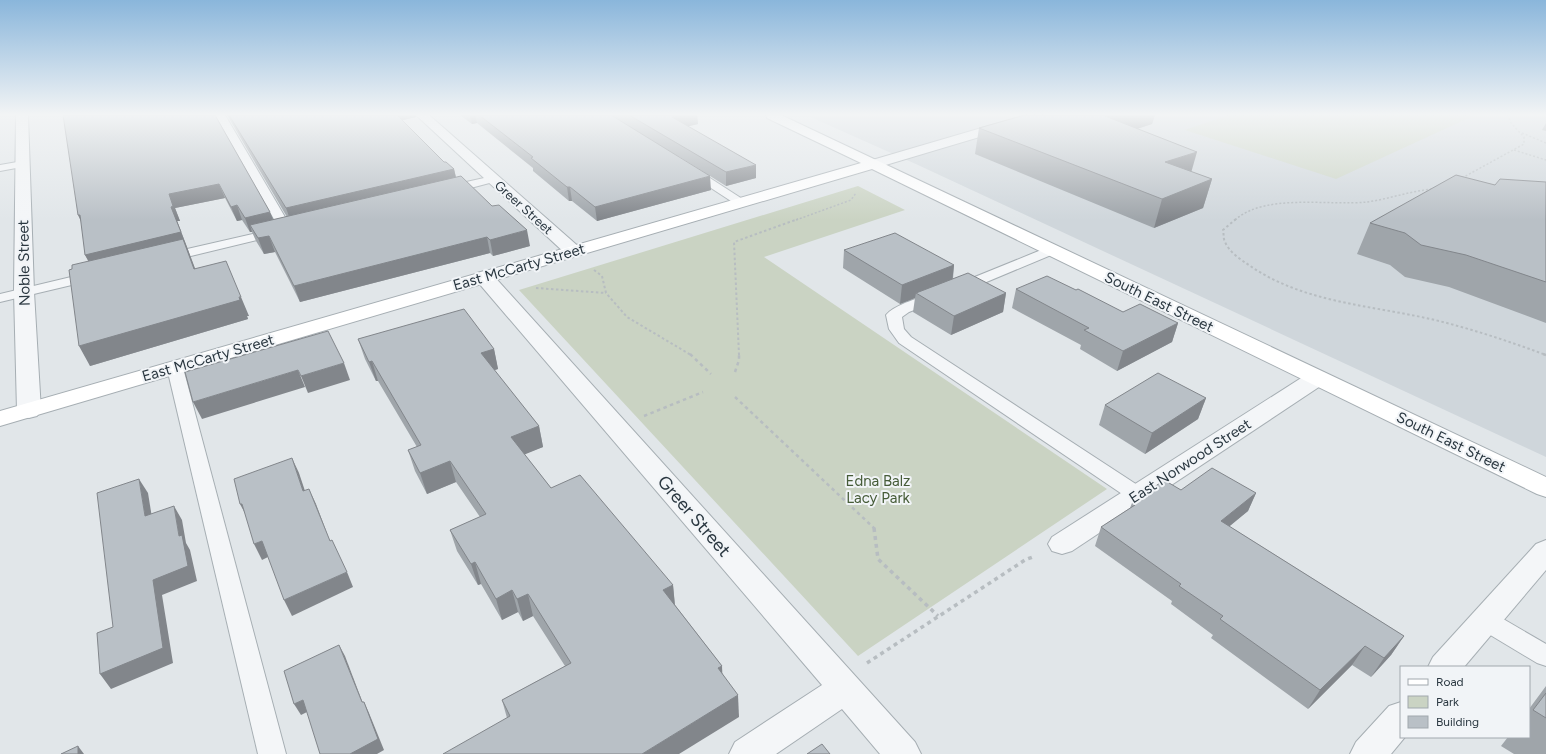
<svg xmlns="http://www.w3.org/2000/svg" width="1546" height="754" font-family="Figtree,sans-serif">
	<style>
		.built { fill: #cfd6db }
		.green { fill: #cad3c3 }
		.lines { fill: none; stroke-linecap: round; stroke-linejoin: round }
		.lane-casing { stroke: #a6aeb3; stroke-width: 2 }
		.street-casing { stroke: #a6aeb3; stroke-width: 2 }
		.secondary-casing { stroke: #a6aeb3; stroke-width: 2 }
		.path-far3 { stroke: #b7bdc1; stroke-width: 1.5; stroke-dasharray: 2 2; stroke-linecap: butt }
		.path-far2 { stroke: #b7bdc1; stroke-width: 2; stroke-dasharray: 2.5 2.5; stroke-linecap: butt }
		.path-far1 { stroke: #b7bdc1; stroke-width: 2.5; stroke-dasharray: 3.5 3.5; stroke-linecap: butt }
		.path { stroke: #b7bdc1; stroke-width: 3.5; stroke-dasharray: 4 4; stroke-linecap: butt }
		.lane { fill: #f4f6f8; fill-rule: evenodd }
		.street { fill: #f4f6f8; fill-rule: evenodd }
		.secondary { fill: #fff; fill-rule: evenodd }
		.wall { fill: #9fa5aa }
		.shaded-wall { fill: #82868b }
		.building { fill: #b9c0c6; stroke: #82868b }
		.labels { text-anchor: middle; stroke-width: 4; stroke-linejoin: round; paint-order: stroke }
		.far-street-label { font-size: 13px; fill: #2a3740; stroke: #f1f4f7 }
		.street-label { font-size: 15px; fill: #2a3740; stroke: #f1f4f7 }
		.park-label { font-size: 15px; fill: #465c38; stroke: #f1f4f7 }
		.near-street-label { font-size: 18px; fill: #2a3740; stroke: #f1f4f7 }
	</style>
	<rect width="100%" height="100%" fill="#e1e6e9"/>
	<polygon class="built" points="806,115 1546,115 1546,457 918,165"/>
	<g class="green">
		<polygon points="1229,115 1467,115 1473,116 1336,179 1185,130"/>
		<polygon points="858,186 905,210 764,257 1107,489 858,656 519,290"/>
	</g>
	<g class="lines">
		<g class="lane-casing">
			<g id="lane">
				<polygon points="215,115 225,115 292,229 291,232 283,232 282,234 166,262 161,261 159,258 161,255 279,228"/>
				<polygon points="23,161 27,162 29,164 27,166 0,171 0,165"/>
				<polygon points="692,168 696,169 747,202 745,205 737,205 688,173 686,171 688,169"/>
				<polygon points="493,176 497,177 499,179 497,181 448,194 444,193 442,190 444,187"/>
				<polygon points="1051,246 1056,247 1058,250 1056,253 965,291 960,292 955,291 953,288 955,285"/>
				<polygon points="92,272 97,273 99,276 97,279 0,302 0,294"/>
				<path d="M935,293l5,1 2,3 -2,3 -31,12 -7,5 2,12 7,8 234,153 3,5 -3,5 -7,2 -7,-2 -232,-157 -10,-14 -3,-14c8,-10 37,-19 49,-22z"/>
				<polygon points="175,363 181,364 183,368 286,754 258,754 167,368 169,364"/>
				<polygon points="1485,610 1493,613 1546,644 1546,666 1537,663 1477,627 1473,620 1477,613"/>
			</g>
		</g>
		<g class="street-casing">
			<g id="street">
				<polygon points="16,115 28,115 34,292 41,411 37,416 29,418 21,416 17,411 14,292"/>
				<polygon points="416,115 429,115 579,247 582,251 579,255 573,256 567,255"/>
				<polygon points="1026,115 1044,115 1043,118 879,167 874,168 869,167 867,164 869,161"/>
				<polygon points="484,271 491,273 915,742 921,754 880,754 842,709 776,754 729,754 735,742 822,685 477,281 475,277 477,273"/>
				<polygon points="1317,371 1325,373 1328,378 1325,383 1072,551 1062,554 1052,551 1048,544 1052,537 1309,373"/>
				<polygon points="1546,540 1546,570 1464,667 1428,667 1433,657 1536,544"/>
				<polygon points="1401,702 1401,737 1405,737 1391,754 1350,754 1356,742 1389,706"/>
			</g>
		</g>
		<g class="secondary-casing">
			<polygon id="secondary" points="766,115 781,115 1546,477 1546,497 1537,494 872,169 0,426 0,411 861,163 767,118"/>
		</g>
		<g class="path-far3">
			<polyline points="1522,133 1546,143"/>
			<polyline points="1514,150 1546,160"/>
			<polyline points="1462,178 1524,144 1524,137 1511,123 1508,115"/>
			<polyline points="796,220 851,200 856,193"/>
			<path d="M1235,220c30,-27 94,-14 132,-18 22,-3 43,-11 66,-13"/>
		</g>
		<g class="path-far2">
			<path d="M1236,219l-13,11c1,4 0,8 2,12 4,9 13,16 21,21 56,41 128,42 193,58 36,9 72,21 107,34"/>
			<polyline points="594,270 602,276 606,293 627,317 691,355"/>
			<polyline points="536,288 606,293"/>
			<polyline points="739,355 734,242 798,219"/>
		</g>
		<g class="path-far1">
			<polyline points="690,354 711,374"/>
			<polyline points="1543,354 1546,355"/>
			<polyline points="735,372 739,360 739,354"/>
			<polyline points="735,397 875,529"/>
			<polyline points="644,416 703,392"/>
		</g>
		<g class="path">
			<polyline points="874,528 878,559 938,616"/>
			<polyline points="867,663 1025,560 1035,556"/>
		</g>
		<use href="#lane" class="lane"/>
		<use href="#street" class="street"/>
		<use href="#secondary" class="secondary"/>
	</g>
	<g class="wall">
		<polygon points="215,115 273,220 287,217 227,115 416,115 416,117 402,120 444,162 454,169 456,177 530,246 493,256 490,253 300,302 275,252 264,254 256,241 252,232 250,232 242,220 237,221 225,198 175,208 180,221 177,221 187,247 195,269 249,316 247,316 248,319 90,366 72,269 89,261 85,255"/>
		<polygon points="460,115 697,115 698,124 688,126 756,178 726,186 678,156 711,190 597,221 572,201 569,201 533,171 533,168 477,123 472,124"/>
		<polygon points="1025,115 1155,115 1152,124 1137,129 1191,172 1212,179 1203,208 1154,228 975,154 979,128"/>
		<polygon points="1546,123 1546,131 1542,130"/>
		<polygon points="1546,182 1546,323 1449,287 1405,277 1390,265 1357,254 1370,223 1495,185"/>
		<polygon points="844,250 954,265 953,279 1006,293 1003,312 951,335 913,312 915,298 900,304 843,268"/>
		<polygon points="1016,289 1076,290 1123,312 1178,323 1172,342 1117,371 1080,349 1081,345 1012,308"/>
		<polygon points="358,339 494,349 498,369 494,370 539,426 543,447 524,454 551,488 673,585 675,605 722,666 722,673 739,717 507,718 502,700 565,666 533,616 523,621 518,612 502,620 481,584 478,585 457,551 450,530 480,517 456,482 427,494 415,471 408,450 417,447 378,381 376,381 365,359"/>
		<polygon points="1206,398 1198,419 1145,454 1099,425 1105,405"/>
		<polygon points="1181,490 1256,493 1248,511 1229,526 1404,636 1391,655 1371,677 1352,665 1308,709 1211,638 1213,635 1171,604 1172,601 1095,546 1101,527 1130,508 1132,503"/>
		<polygon points="1546,686 1546,754 1514,754 1501,746 1508,737 1529,737 1529,709"/>
	</g>
	<g class="shaded-wall">
		<polygon points="393,115 416,115 416,117 395,122"/>
		<polygon points="470,115 475,115 477,123 472,124"/>
		<polygon points="683,115 697,115 698,124 673,130 672,117"/>
		<polygon points="1108,115 1155,115 1152,124 1099,141 1105,116"/>
		<polygon points="1197,152 1189,180 1165,162"/>
		<polygon points="756,165 756,178 726,186 726,172"/>
		<polygon points="454,169 457,183 291,222 286,208"/>
		<polygon points="710,176 711,190 597,221 595,207"/>
		<polygon points="1212,179 1203,208 1154,228 1162,199"/>
		<polygon points="219,184 225,198 175,208 180,221 177,221 187,247 202,287 93,270 85,255 169,194"/>
		<polygon points="567,187 570,187 572,201 569,201"/>
		<polygon points="237,205 242,220 237,221 231,207"/>
		<polygon points="270,212 276,226 250,225 252,232 250,232 245,218"/>
		<polygon points="78,215 80,215 85,230"/>
		<polygon points="527,230 530,246 493,256 490,240"/>
		<polygon points="269,236 275,252 264,254 258,238"/>
		<polygon points="487,237 490,253 300,302 294,286"/>
		<polygon points="954,265 952,283 916,293 915,298 900,304 902,285"/>
		<polygon points="1006,293 1003,312 951,335 954,316"/>
		<polygon points="241,297 249,316 247,316 248,319 90,366 79,346"/>
		<polygon points="1178,323 1172,342 1117,371 1123,351"/>
		<polygon points="494,349 498,369 486,373 481,353"/>
		<polygon points="372,361 378,381 376,381 369,362"/>
		<polygon points="344,363 350,380 308,393 301,376"/>
		<polygon points="298,370 305,387 202,419 193,402"/>
		<polygon points="1206,398 1198,419 1145,454 1152,433"/>
		<polygon points="539,426 543,447 516,458 511,437"/>
		<polygon points="292,458 299,473 310,506 303,491"/>
		<polygon points="450,461 456,482 427,494 420,473"/>
		<polygon points="139,479 148,493 154,530 145,516"/>
		<polygon points="309,489 316,504 336,557 330,541"/>
		<polygon points="1256,493 1248,511 1213,540 1221,521"/>
		<polygon points="240,504 242,504 248,519"/>
		<polygon points="174,506 182,520 186,543 190,550 197,581 162,595 173,663 111,689 100,674 153,580 179,536"/>
		<polygon points="262,541 270,556 262,560 254,544"/>
		<polygon points="475,562 481,584 478,585 471,564"/>
		<polygon points="347,572 353,587 292,616 284,600"/>
		<polygon points="673,585 675,607 663,590"/>
		<polygon points="512,590 518,612 502,620 496,599"/>
		<polygon points="528,594 533,616 523,621 517,599"/>
		<polygon points="1404,636 1391,655 1371,677 1384,658"/>
		<polygon points="339,645 345,656 367,714 362,702"/>
		<polygon points="1365,646 1352,665 1308,709 1320,690"/>
		<polygon points="722,666 723,688 718,668"/>
		<polygon points="738,695 739,717 679,754 642,754"/>
		<polygon points="303,700 309,711 301,715 294,704"/>
		<polygon points="364,702 369,713 384,750 377,754 350,754"/>
		<polygon points="78,746 84,754 78,754"/>
	</g>
	<g class="building">
		<polygon points="63,115 215,115 270,212 245,218 237,205 231,207 219,184 169,194 173,206 171,207 181,232 85,255 80,215 78,215"/>
		<polygon points="229,115 397,115 444,162 446,162 454,169 286,208"/>
		<polygon points="479,115 611,115 710,176 595,207 570,187 567,187 531,158 533,157"/>
		<polygon points="629,115 684,115 672,117 756,165 726,172"/>
		<polygon points="1025,115 1108,115 1105,116 1197,152 1165,162 1212,179 1162,199 979,128"/>
		<polygon points="1456,175 1495,185 1500,179 1546,182 1546,282 1466,255 1421,245 1405,233 1370,223"/>
		<polygon points="461,176 492,206 499,205 527,230 490,240 487,237 294,286 269,236 258,238 250,225"/>
		<polygon points="895,233 954,265 902,285 844,250"/>
		<polygon points="183,239 194,269 226,261 241,297 239,297 240,300 79,346 69,270 72,269 72,265"/>
		<polygon points="968,273 1006,293 954,316 916,293"/>
		<polygon points="1047,276 1076,290 1078,289 1123,312 1140,304 1178,323 1123,351 1084,330 1089,328 1016,289"/>
		<polygon points="464,309 494,349 481,353 539,426 511,437 551,488 580,475 673,585 663,590 722,666 718,668 738,695 642,754 443,754 510,716 502,700 571,663 528,594 517,599 512,590 496,599 475,562 471,564 450,530 486,514 450,461 420,473 408,450 421,445 372,361 369,362 358,339"/>
		<polygon points="328,331 344,363 301,376 298,370 193,402 185,372"/>
		<polygon points="1158,373 1206,398 1152,433 1105,405"/>
		<polygon points="292,458 303,491 309,489 330,541 332,540 347,572 284,600 262,541 254,544 242,504 240,504 234,479"/>
		<polygon points="1212,468 1256,493 1221,521 1404,636 1384,658 1365,646 1320,690 1220,619 1223,616 1179,586 1181,584 1101,527 1135,505 1132,503 1164,480 1181,490"/>
		<polygon points="139,479 145,516 174,506 179,536 182,535 188,566 153,580 163,648 100,674 97,633 113,627 97,493"/>
		<polygon points="339,645 362,702 364,702 378,739 350,754 320,754 303,700 294,704 284,671"/>
		<polygon points="1546,693 1546,718 1533,710"/>
		<polygon points="822,744 830,754 807,754"/>
		<polygon points="78,746 78,754 61,754"/>
	</g>
	<linearGradient id="sky" x2="0" y2="1"><stop stop-color="#8ab6db"/><stop offset="0.52" stop-color="#f2f4f5"/><stop offset="1" stop-color="#f2f4f5" stop-opacity="0"/></linearGradient>
	<rect width="1546" height="220" fill="url(#sky)"/>
	<g class="labels">
		<g class="far-street-label">
			<text transform="translate(524 207) rotate(42)" y="5">Greer Street</text>
		</g>
		<g class="street-label">
			<text transform="translate(24 263) rotate(-91)" y="5">Noble Street</text>
			<text transform="translate(519 267) rotate(-16)" y="5">East McCarty Street</text>
			<text transform="translate(1159 302) rotate(26)" y="5">South East Street</text>
			<text transform="translate(208 358) rotate(-16)" y="5">East McCarty Street</text>
			<text transform="translate(1451 442) rotate(26)" y="5">South East Street</text>
			<text transform="translate(1190 461) rotate(-33)" y="5">East Norwood Street</text>
		</g>
		<g class="park-label">
			<text x="878" y="486">Edna Balz<tspan x="878" dy="17">Lacy Park</tspan></text>
		</g>
		<g class="near-street-label">
			<text transform="translate(694 516) rotate(49)" y="6">Greer Street</text>
		</g>
	</g>
	<rect x="1400" y="666" width="130" height="72" fill="#f1f4f7" stroke="#a1a8ae"/>
	<rect x="1408" y="679" width="20" height="6" fill="#ffffff" stroke="#a1a8ae"/>
	<text x="1436" y="686" font-size="12" fill="#2a3740">Road</text>
	<rect x="1408" y="696" width="20" height="12" fill="#cad3c3" stroke="#a1a8ae"/>
	<text x="1436" y="706" font-size="12" fill="#2a3740">Park</text>
	<rect x="1408" y="716" width="20" height="12" fill="#b9c0c6" stroke="#a1a8ae"/>
	<text x="1436" y="726" font-size="12" fill="#2a3740">Building</text>
</svg>
